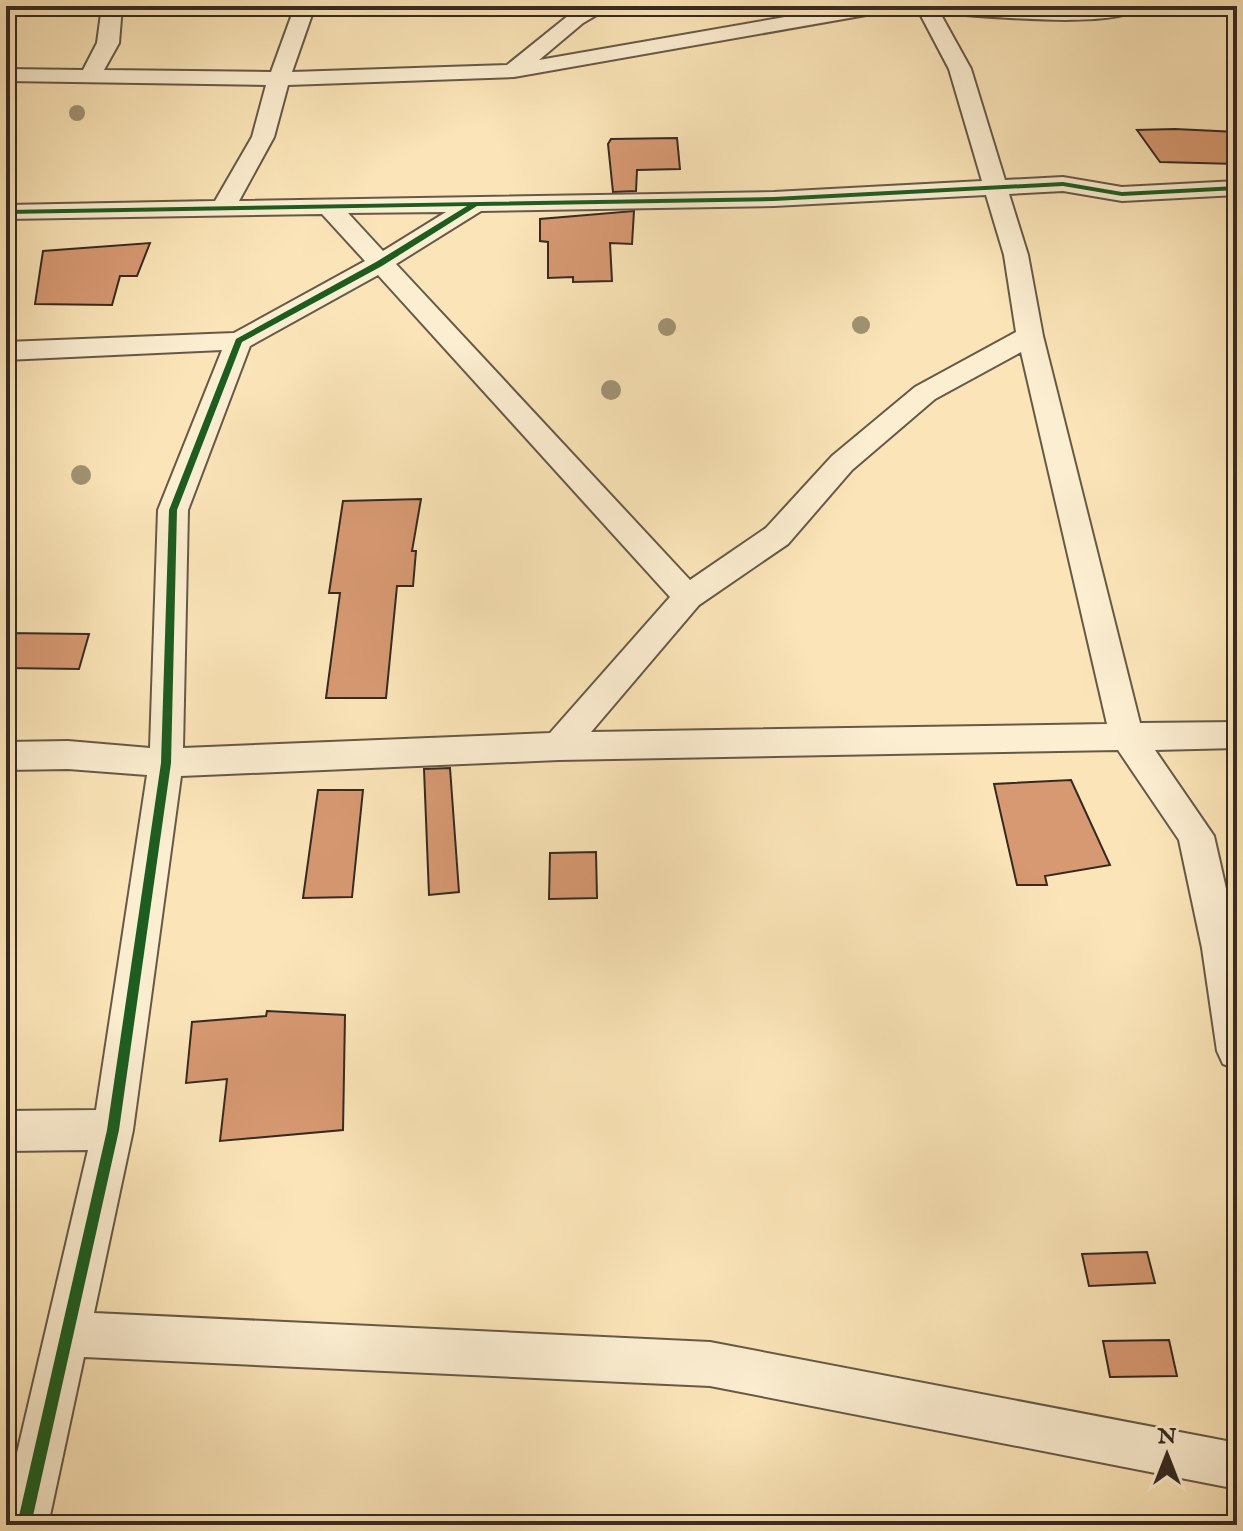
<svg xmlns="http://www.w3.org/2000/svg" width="1243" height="1531" font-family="'IM FELL English',serif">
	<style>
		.building { fill: #d79972; stroke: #352a22; stroke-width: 2 }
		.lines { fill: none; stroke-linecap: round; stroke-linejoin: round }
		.street-casing { stroke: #665948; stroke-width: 4 }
		.street { fill: #fceed1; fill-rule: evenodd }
		.cycleway-casing { stroke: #fceed1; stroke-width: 5 }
		.cycleway { fill: #1b5e20; fill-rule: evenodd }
		.tree { fill: #a19474 }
	</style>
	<rect width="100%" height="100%" fill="#fbe5b8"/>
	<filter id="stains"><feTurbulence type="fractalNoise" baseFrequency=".0025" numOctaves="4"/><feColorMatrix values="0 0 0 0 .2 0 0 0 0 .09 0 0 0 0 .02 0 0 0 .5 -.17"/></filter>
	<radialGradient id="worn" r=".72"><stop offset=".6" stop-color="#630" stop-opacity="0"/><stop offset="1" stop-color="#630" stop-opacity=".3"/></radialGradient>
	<g class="building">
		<polygon points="1175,129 1237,132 1237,164 1160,162 1137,130"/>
		<polygon points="677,138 680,169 637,170 636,191 613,192 608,144 611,139"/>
		<polygon points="634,211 632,244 610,243 612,281 573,282 573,277 548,278 548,242 540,241 540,219"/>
		<polygon points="150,243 137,276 120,276 112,305 35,304 43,251"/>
		<polygon points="421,499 412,551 416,551 413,586 397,586 386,698 326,698 340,593 329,593 343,501"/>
		<polygon points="6,633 89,634 79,669 6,668"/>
		<polygon points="450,768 459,892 429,895 424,769"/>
		<polygon points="1071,780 1110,865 1045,876 1047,885 1017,885 994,784"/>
		<polygon points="318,790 363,790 352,897 303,898"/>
		<polygon points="596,852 597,898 549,899 550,853"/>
		<polygon points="267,1011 345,1015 343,1130 220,1141 227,1079 186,1083 192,1022 266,1016"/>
		<polygon points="1147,1252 1155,1283 1089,1286 1082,1254"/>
		<polygon points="1169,1340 1177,1376 1110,1377 1103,1341"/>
	</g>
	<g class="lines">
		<g class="street-casing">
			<path id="street" d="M102,6h20l-3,37 -15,27 167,2 24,-66h20l-23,66 215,-7 62,-50 17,-9h26l-29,17 -44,37 309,-54 227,3 67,-3c-21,25 -166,9 -202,7l31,56 34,111 58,-3 59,10 115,-6v14l-115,6 -59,-10 -54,3 19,61 15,81 97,387 97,-1v26l-82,2 59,86 23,101v132l-14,-5 -6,-13 -15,-103 -23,-108 -61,-90 -559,10 -378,16 -48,354 -39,183 616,29 527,101v46l-527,-103 -626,-29 -36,168h-42v-25l82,-350 -82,1v-40l90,-1 51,-335 -79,-6 -62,1v-28l62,-1 82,7 8,-238 64,-160 -216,10v-18l228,-9 131,-72 -43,-47 -316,5v-14l209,-4 37,-64 14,-52 -260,-4v-12l77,1 14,-27zM919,12l30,57 33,112 -208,11 -535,9 35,-64 14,-52 226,-8 358,-63zM986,195l18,60 12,77 -101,55 -83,69 -66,72 -76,52 -294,-316 85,-53 293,-5zM446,212l-63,39 -35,-38zM378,275l292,322 -120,136 -367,15 5,-238 62,-164zM1021,352l86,372 -516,8 108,-127 89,-61 64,-74 83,-71z"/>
		</g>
		<use href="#street" class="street"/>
		<g class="cycleway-casing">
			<polygon id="cycleway" points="1063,182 1122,192 1237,186 1237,190 1122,196 1063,186 774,201 477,206 382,266 242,342 177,510 171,763 119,1130 31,1525 17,1525 107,1130 161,763 169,510 236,339 376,262 467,206 6,214 6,210 774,197"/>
		</g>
		<use href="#cycleway" class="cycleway"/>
	</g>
	<g class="tree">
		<circle cx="77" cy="113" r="8"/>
		<circle cx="861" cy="325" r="9"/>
		<circle cx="667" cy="327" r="9"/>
		<circle cx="611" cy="390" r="10"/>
		<circle cx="81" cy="475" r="10"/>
	</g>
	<rect width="1243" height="1531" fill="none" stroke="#fbe5b8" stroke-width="32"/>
	<rect x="8" y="8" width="1227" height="1515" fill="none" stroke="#352a22" stroke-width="4"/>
	<rect x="16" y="16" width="1211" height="1499" fill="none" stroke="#352a22" stroke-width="2"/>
	<g transform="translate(1167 1455)" stroke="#fceed1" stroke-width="6" paint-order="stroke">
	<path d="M0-6L14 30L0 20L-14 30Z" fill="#352a22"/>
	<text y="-12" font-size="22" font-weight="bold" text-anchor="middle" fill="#352a22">N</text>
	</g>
	<rect width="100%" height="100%" filter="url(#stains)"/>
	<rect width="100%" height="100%" fill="url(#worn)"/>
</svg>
